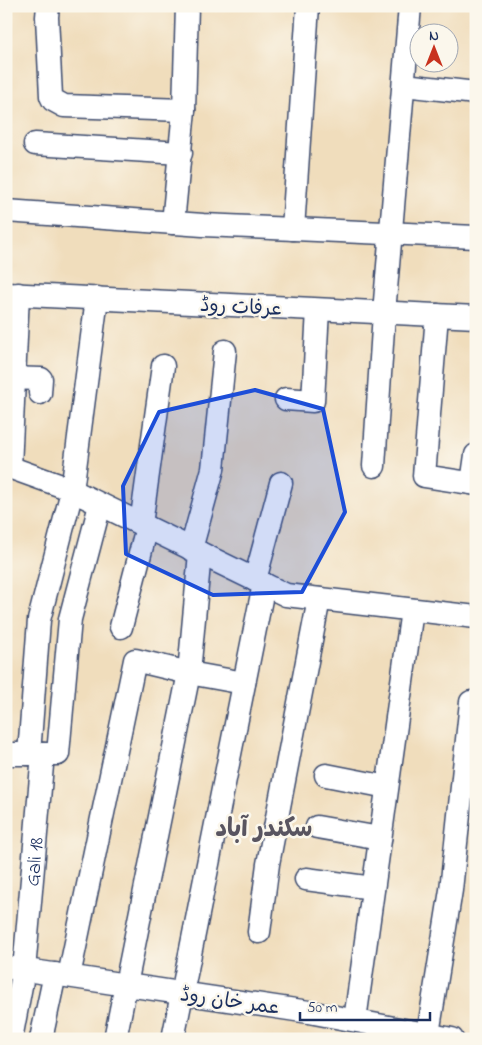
<svg xmlns="http://www.w3.org/2000/svg" width="482" height="1045" font-family="'Indie Flower','Playpen Sans Arabic',sans-serif">
	<style>
		.lines { fill: none; stroke-linecap: round; stroke-linejoin: round }
		.minor-casing { stroke: #3b496c; stroke-width: 25 }
		.minor { stroke: #fff; stroke-width: 22 }
		.marked { fill: #1d4ed8; fill-opacity: 0.2; stroke: #1d4ed8; stroke-width: 4; stroke-linejoin: round }
		.labels { text-anchor: middle; stroke-width: 5; stroke-linejoin: round; paint-order: stroke }
		.street-label { font-size: 20px; fill: #1b2f5e; stroke: #fbf7ec }
		.district-label { font-size: 25px; font-weight: bold; fill: #595560; stroke: #fbf7ec }
	</style>
	<rect width="100%" height="100%" fill="#fbf7ec"/>
	<filter id="ink" filterUnits="userSpaceOnUse"><feTurbulence type="fractalNoise" baseFrequency=".02" numOctaves="2"/><feDisplacementMap in="SourceGraphic" scale="10" xChannelSelector="R" yChannelSelector="G"/><feConvolveMatrix kernelMatrix="1 2 1 2 8 2 1 2 1" color-interpolation-filters="sRGB"/></filter>
	<filter id="wash" filterUnits="userSpaceOnUse"><feTurbulence type="fractalNoise" baseFrequency=".0096" numOctaves="4" result="noise"/><feDisplacementMap in="SourceGraphic" scale="20" xChannelSelector="R" yChannelSelector="G"/><feGaussianBlur stdDeviation="1.12" result="paint"/><feColorMatrix in="noise" values="0 0 0 0 0 0 0 0 0 0 0 0 0 0 0 0 0 1.4 0 .05"/><feComposite in="paint" operator="in"/></filter>
	<g filter="url(#wash)">
		<rect width="100%" height="100%" fill="#f0ddbc"/>
	</g>
	<g filter="url(#ink)">
		<g class="lines">
			<g class="minor-casing">
				<g id="minor">
					<polyline points="48,6 47,17 51,96 53,100 64,106 184,110"/>
					<polyline points="404,85 476,93"/>
					<polyline points="35,144 181,153"/>
					<polyline points="6,211 203,225 476,237"/>
					<polyline points="173,223 184,110 187,6"/>
					<polyline points="293,229 308,6"/>
					<polyline points="6,294 476,317"/>
					<polyline points="437,315 424,476 476,484"/>
					<polyline points="6,378 41,379 40,393"/>
					<polyline points="286,399 313,401 318,310"/>
					<polyline points="6,466 67,488 286,595 476,617"/>
					<polyline points="374,466 384,313 410,6"/>
					<polyline points="10,467 18,294"/>
					<polyline points="472,483 476,455"/>
					<polyline points="141,524 163,366"/>
					<polyline points="191,549 213,469 225,351"/>
					<polyline points="255,580 281,483"/>
					<polyline points="121,627 147,527"/>
					<polyline points="6,754 58,754 70,619 100,505"/>
					<polyline points="29,754 39,620 72,491 97,298"/>
					<polyline points="326,775 387,787"/>
					<polyline points="317,827 380,838"/>
					<polyline points="306,879 373,888"/>
					<polyline points="259,932 268,864 319,599"/>
					<polyline points="6,967 309,1012 452,1039"/>
					<polyline points="69,976 135,660 189,673 244,683"/>
					<polyline points="355,1020 412,610"/>
					<polyline points="428,1034 451,890 471,702"/>
					<path id="s1" d="M11,1039l13,-69 19,-216"/>
					<polyline points="41,1039 55,974"/>
					<polyline points="115,1039 189,673 200,553"/>
					<polyline points="173,1039 264,584"/>
				</g>
			</g>
			<use href="#minor" class="minor"/>
		</g>
	</g>
	<path class="marked" d="M255,390l68,19 22,103 -43,80 -89,3 -87,-41 -3,-68 36,-74z"/>
	<g class="labels">
		<g class="street-label">
			<text transform="translate(241 306) rotate(3)" y="7">عرفات روڈ</text>
			<text dy="7" stroke="none"><textPath href="#s1" startOffset="179">Gali 18</textPath></text>
			<text transform="translate(230 1000) rotate(8)" y="7">عمر خان روڈ</text>
		</g>
		<g class="district-label">
			<text x="264" y="836">سکندر آباد</text>
		</g>
	</g>
	<rect width="482" height="1045" fill="none" stroke="#fbf7ec" stroke-width="25"/>
	<g transform="translate(434 48)"><circle r="24" fill="#fbf7ec" stroke="#a1a7b3"/>
	<path d="M0-4L9 19L0 12L-9 19Z" fill="#c8321e"/>
	<text y="-8" font-size="14" font-weight="bold" text-anchor="middle" fill="#1b2f5e">N</text>
	</g>
	<path d="M300 1012v8h130v-8" fill="none" stroke="#1b2f5e" stroke-width="2.5"/>
	<text x="307" y="1012" font-size="15" fill="#1b2f5e" stroke="#fbf7ec" stroke-width="4" paint-order="stroke">50 m</text>
</svg>
